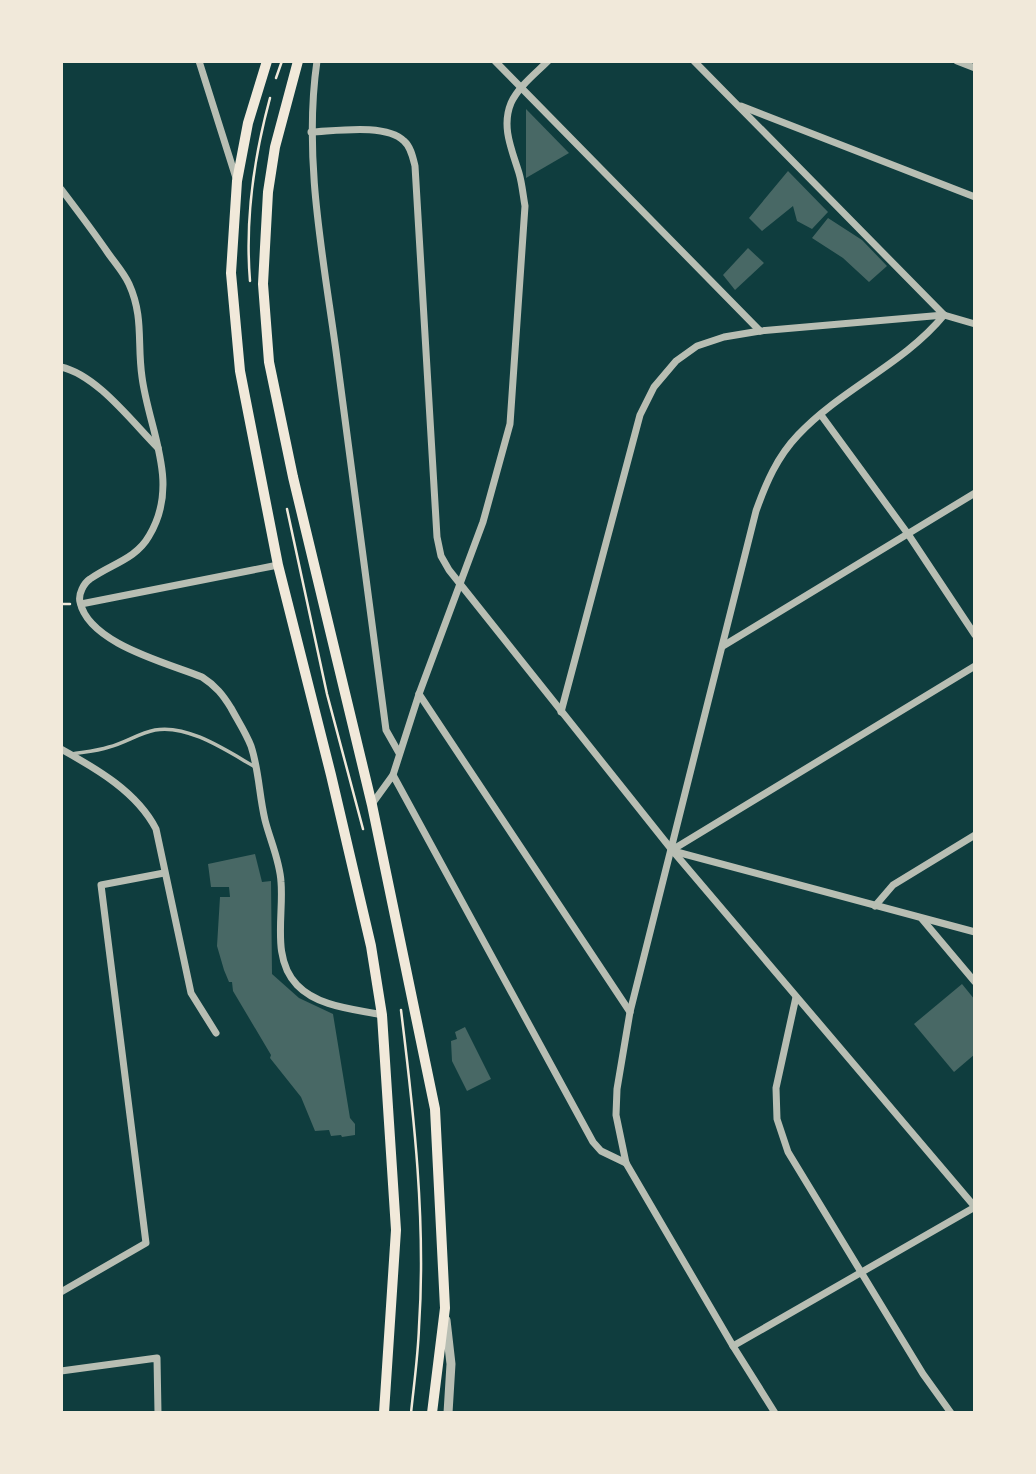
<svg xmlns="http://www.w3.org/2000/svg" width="1036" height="1474" font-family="Manrope,sans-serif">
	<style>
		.building { fill: #486865 }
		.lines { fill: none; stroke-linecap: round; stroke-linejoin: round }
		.path { stroke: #f1e9da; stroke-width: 2.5 }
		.service { stroke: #b8beb3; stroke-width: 3.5 }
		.minor { stroke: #b8beb3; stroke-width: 7 }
		.tertiary { stroke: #b8beb3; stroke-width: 9 }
		.primary { stroke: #f1e9da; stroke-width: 10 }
	</style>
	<rect width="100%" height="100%" fill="#0f3d3e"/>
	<g class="building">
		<polygon points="526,109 569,153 526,178"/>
		<polygon points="788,171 828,212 812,229 797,221 793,206 762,231 749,218"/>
		<polygon points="828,218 862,240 887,266 869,282 843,258 812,238"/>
		<polygon points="748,248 764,263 735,290 723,275"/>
		<polygon points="255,854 262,882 271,881 272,974 299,998 333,1014 350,1118 355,1124 355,1135 342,1137 341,1135 331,1136 329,1130 315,1131 301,1097 270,1058 271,1055 233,991 232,982 229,982 224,970 217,946 220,897 230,897 229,887 211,887 208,864"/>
		<polygon points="962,984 975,1000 975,1054 954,1072 914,1024"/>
		<polygon points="465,1027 491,1079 467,1091 452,1061 451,1041 457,1039 455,1032"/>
	</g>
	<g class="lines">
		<g class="path">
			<polyline points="276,78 282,61"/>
			<path d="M250,281c-5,-61 4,-124 20,-183"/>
			<polyline points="287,509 327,694 363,829"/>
			<polyline points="61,604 70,604"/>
			<path d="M401,1010c13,105 25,212 18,317 -1,29 -5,57 -8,86"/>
		</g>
		<path class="service" d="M72,754c12,-2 25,-3 37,-7 16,-4 30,-14 46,-17 33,-6 72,21 100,37"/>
		<g class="minor">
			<polyline points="199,61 236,178"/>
			<path d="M317,61c-14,96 6,195 19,290 17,126 33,253 50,379l13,23"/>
			<polyline points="495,61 760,331"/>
			<polyline points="694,61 944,315"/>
			<polyline points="957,61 975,68"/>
			<polyline points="741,106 975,197"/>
			<path d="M311,132c25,-1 75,-9 93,9 7,6 9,17 11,25l22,371 4,19 8,14 223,280 303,357"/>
			<path d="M61,189c16,21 32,42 47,64 7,10 16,20 21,31 15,33 8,59 13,93 7,54 39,106 7,159 -13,23 -38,28 -59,43 -6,4 -12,15 -10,23 9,42 88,61 122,75 14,9 21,18 29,31 7,13 15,25 20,38 8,24 8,49 14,74 5,20 15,41 16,62 3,33 -10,76 16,103 21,22 57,24 85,30"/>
			<path d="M61,367c36,8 71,55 97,81"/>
			<polyline points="821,415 908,534 975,635"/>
			<polyline points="81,604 278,565"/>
			<polyline points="723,646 975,493"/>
			<polyline points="419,694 630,1012"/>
			<polyline points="561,712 640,415 654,387 676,361 697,346 724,337 760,331 944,315 975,324"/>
			<path d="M61,749c36,20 76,43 95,80l35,164 25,40"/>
			<path d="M393,775l26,-81 64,-172 27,-98 15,-218c-2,-11 -3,-23 -6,-33 -7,-23 -18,-46 -8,-70 7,-16 25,-30 37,-42"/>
			<polyline points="372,804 393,775 593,1142 601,1151 626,1163"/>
			<polyline points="672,850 975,666"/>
			<polyline points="673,851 975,932"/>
			<polyline points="875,906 893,885 975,835"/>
			<polyline points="922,919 975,982"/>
			<polyline points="796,997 776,1088 777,1119 788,1152 923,1374 951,1413"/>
			<polyline points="61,1292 146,1243 101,885 164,873"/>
			<polyline points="733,1346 975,1207"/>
			<polyline points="61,1371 157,1358 158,1413"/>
			<path d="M775,1413l-42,-67 -107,-183 -10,-48 1,-26 13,-77 126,-501c10,-28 21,-54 42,-76 43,-46 106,-71 146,-120"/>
		</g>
		<polyline class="tertiary" points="446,1320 451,1364 448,1413"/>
		<g class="primary">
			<polyline points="267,61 248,123 237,181 231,273 240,371 278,565 331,775 371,946 382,1015 396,1230 384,1413"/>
			<polyline points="298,61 275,147 268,192 263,284 269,362 293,477 372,805 435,1109 445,1308 432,1413"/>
		</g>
	</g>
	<rect width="1036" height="1474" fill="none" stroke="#f1e9da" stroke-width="126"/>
</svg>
